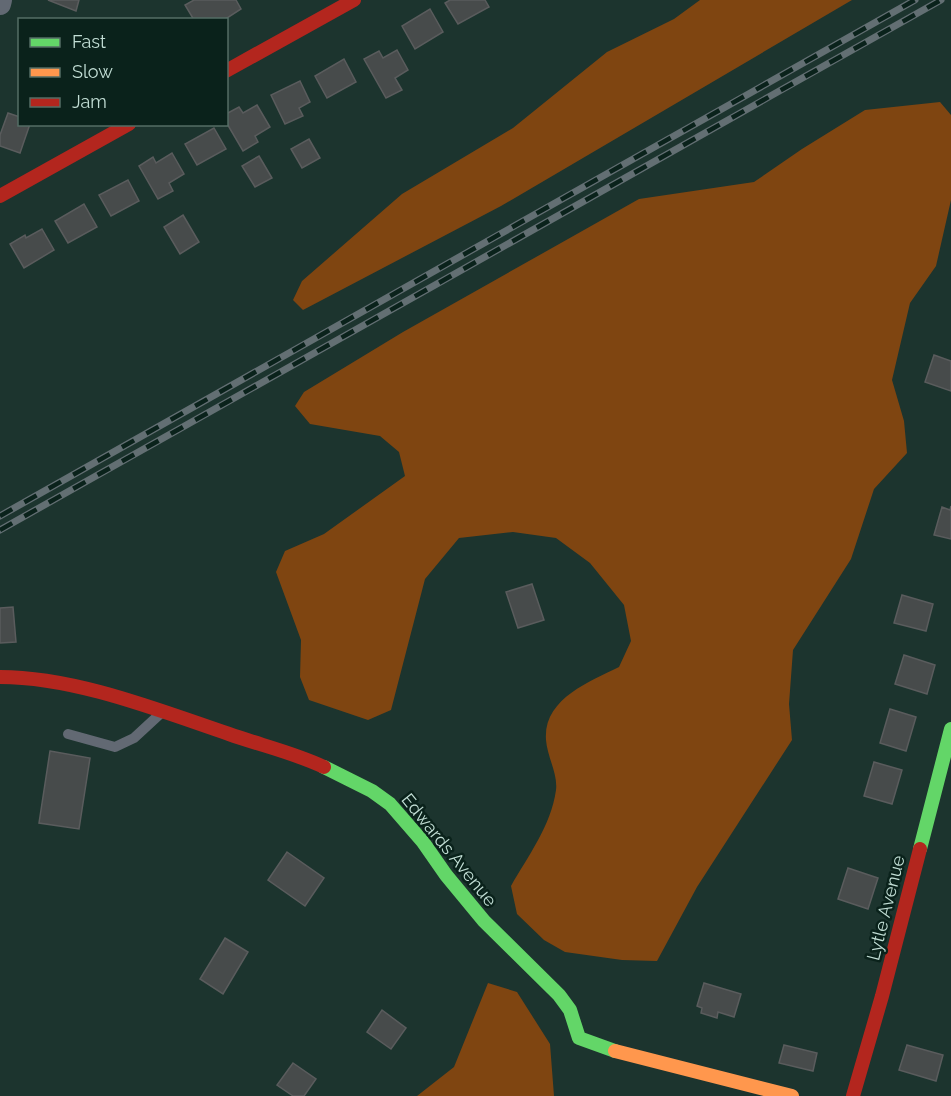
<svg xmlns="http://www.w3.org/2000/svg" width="951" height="1096" font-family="Raleway,sans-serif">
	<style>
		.green { fill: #7f4511 }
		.building { fill: #474b4b; stroke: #5a5c5d; stroke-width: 1.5 }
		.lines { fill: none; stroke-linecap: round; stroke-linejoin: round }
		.lane { stroke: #626973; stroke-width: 10 }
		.street { stroke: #626973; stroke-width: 22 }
		.fast { stroke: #63d668; stroke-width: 14 }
		.slow { stroke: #ff974d; stroke-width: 14 }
		.jam { stroke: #b3261e; stroke-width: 14 }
		.rail-casing { stroke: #636f73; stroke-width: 7 }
		.rail { stroke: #0a221b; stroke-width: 4.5; stroke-dasharray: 14; stroke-linecap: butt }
		.labels { text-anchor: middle; stroke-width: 5; stroke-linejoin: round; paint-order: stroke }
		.street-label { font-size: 18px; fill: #c2ded5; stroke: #0a221b }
	</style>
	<rect width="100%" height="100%" fill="#1c342e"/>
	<g class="green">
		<polygon points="700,0 852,0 501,206 303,310 293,300 302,281 402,194 513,128 607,52 674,19"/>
		<path d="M940,102l11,13v85l-15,66 -26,37 -18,77 12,41 3,32 -33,36 -23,70 -58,91 -4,54 3,36 -95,147 -40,74 -35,-1 -57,-8 -21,-12 -27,-26 -6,-28c17,-30 40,-60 45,-96 2,-16 -9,-34 -10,-50 -3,-41 43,-58 73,-73l12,-26 -7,-36 -34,-42 -34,-25 -43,-6 -54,6 -34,41 -34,131 -23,10 -59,-20 -9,-23 1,-37 -25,-68 9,-21 39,-17 81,-58 -6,-24 -19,-16 -70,-12 -15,-18 9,-14 99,-60 236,-133 115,-17 48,-33 63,-39z"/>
		<polygon points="488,983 517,992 550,1044 554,1096 417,1096 454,1067"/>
	</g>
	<g class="building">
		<polygon points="48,0 79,0 76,11"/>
		<polygon points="194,0 236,0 241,9 224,20 194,20 185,5"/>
		<polygon points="450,0 485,0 489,7 458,24 445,3"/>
		<polygon points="430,9 443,32 415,49 402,26"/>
		<polygon points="397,50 408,70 395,78 402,90 386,98 364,59 379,51 383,58"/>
		<polygon points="344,59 356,82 327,98 315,76"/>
		<polygon points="300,81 310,102 299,108 303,116 285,124 271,95"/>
		<polygon points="257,105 270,127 255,136 258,142 243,151 226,122 226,114 239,107 243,113"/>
		<polygon points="8,113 20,117 20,124 30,124 20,153 0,146 0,135"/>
		<polygon points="214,128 226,149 197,165 185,144"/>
		<polygon points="309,139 320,158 302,168 291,149"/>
		<polygon points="172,153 184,174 169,183 173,191 158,199 139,166 153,157 156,163"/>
		<polygon points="259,156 272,178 255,187 242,166"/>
		<polygon points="128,180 139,201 111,216 99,195"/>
		<polygon points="84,204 97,227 68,243 55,221"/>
		<polygon points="183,215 199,242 180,254 164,227"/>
		<polygon points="42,229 54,250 24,268 10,244 25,235 26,238"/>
		<polygon points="934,355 951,361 951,391 925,382"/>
		<polygon points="951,506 951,539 934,535 942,507 950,510"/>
		<polygon points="532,584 544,620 518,628 506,592"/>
		<polygon points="902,595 933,604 926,631 894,623"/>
		<polygon points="13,607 16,642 0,643 0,608"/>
		<polygon points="904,655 935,665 927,694 895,684"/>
		<polygon points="890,709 916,717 906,751 880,743"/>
		<polygon points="50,751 90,758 79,829 39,823"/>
		<polygon points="874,762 902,770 892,804 864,796"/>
		<polygon points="287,852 324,878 305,906 268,880"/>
		<polygon points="848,868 878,878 868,909 838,899"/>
		<polygon points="225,938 248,952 223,994 200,979"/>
		<polygon points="704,983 741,994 734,1017 718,1012 717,1018 701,1013 702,1008 697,1006"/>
		<polygon points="382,1010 406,1028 391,1049 367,1032"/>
		<polygon points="784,1045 817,1053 813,1071 779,1063"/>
		<polygon points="907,1045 943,1055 936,1081 899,1070"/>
		<polygon points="293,1063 316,1079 304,1096 293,1096 277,1085"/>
	</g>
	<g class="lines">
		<polyline class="lane" points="68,734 115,747 134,738 160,714"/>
		<polyline class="street" points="0,4 1,0"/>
		<g class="fast">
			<polyline points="324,767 372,791 390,804 423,842 446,875 484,921 559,995 570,1010 579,1038 615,1051"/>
			<polyline points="920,849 951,729"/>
		</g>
		<polyline class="slow" points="615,1051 792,1096"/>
		<g class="jam">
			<polyline points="226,71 354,0"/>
			<polyline points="0,196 129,124"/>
			<path d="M0,677c75,0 158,33 229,57 31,11 66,19 95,33"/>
			<polyline points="853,1096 882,996 920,849"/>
		</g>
		<g class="rail-casing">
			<g id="rail">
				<polyline points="0,516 915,0"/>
				<polyline points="0,530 941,0"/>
			</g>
		</g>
		<use href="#rail" class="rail"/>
	</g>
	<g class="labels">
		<g class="street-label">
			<text transform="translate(449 850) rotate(51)" y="6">Edwards Avenue</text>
			<text transform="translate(886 908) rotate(-76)" y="6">Lytle Avenue</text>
		</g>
	</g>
	<rect x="18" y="18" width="210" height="108" fill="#0a221b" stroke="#546d65" stroke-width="1.5"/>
	<rect x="30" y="38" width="30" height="9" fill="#63d668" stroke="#546d65" stroke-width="1.5"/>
	<text x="72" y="48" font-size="18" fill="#c2ded5">Fast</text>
	<rect x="30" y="68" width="30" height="9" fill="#ff974d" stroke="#546d65" stroke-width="1.5"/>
	<text x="72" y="78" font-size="18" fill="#c2ded5">Slow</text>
	<rect x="30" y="98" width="30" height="9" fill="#b3261e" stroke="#546d65" stroke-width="1.5"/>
	<text x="72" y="108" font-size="18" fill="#c2ded5">Jam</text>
</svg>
